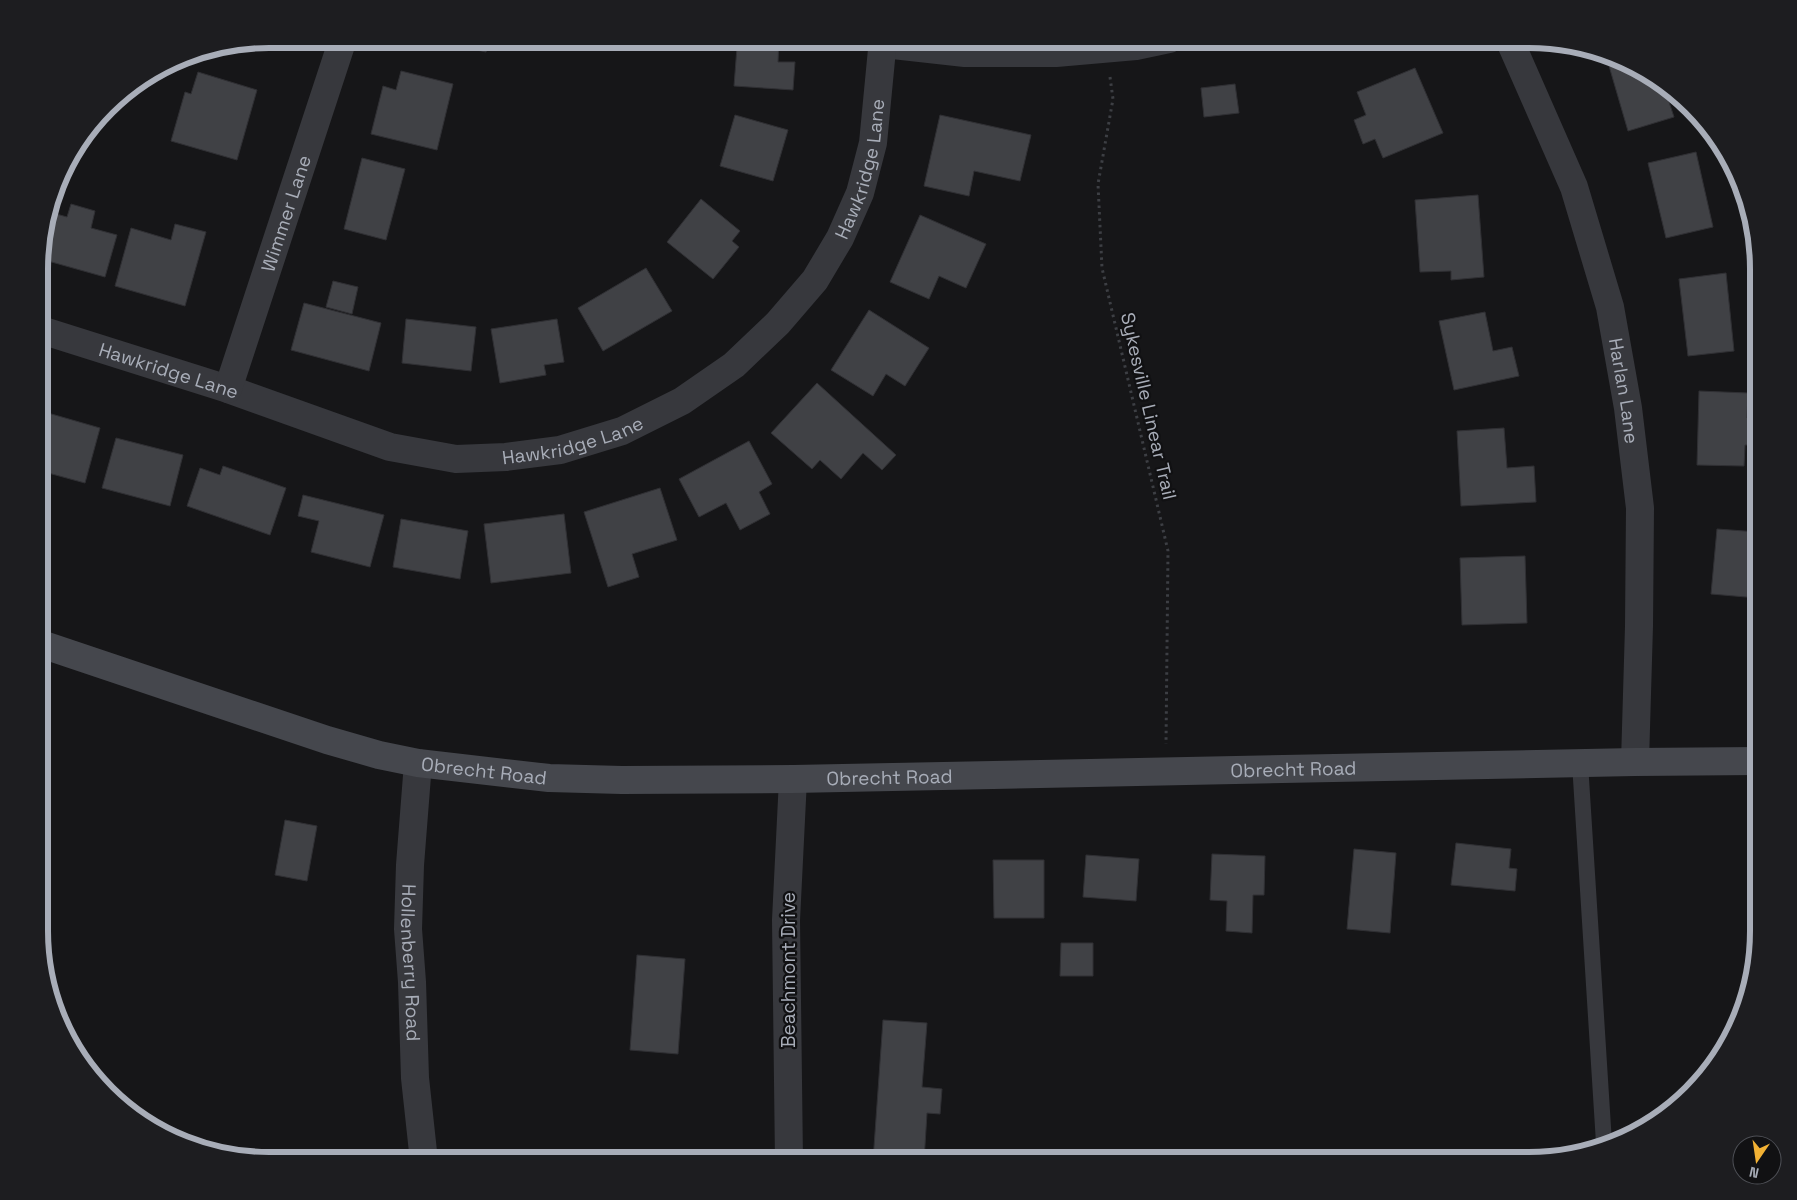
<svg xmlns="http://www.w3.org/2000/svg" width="1797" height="1200" font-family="'Space Grotesk',sans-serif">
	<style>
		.building { fill: #404145; stroke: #303034 }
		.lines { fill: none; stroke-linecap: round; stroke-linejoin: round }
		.path { stroke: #3d3f44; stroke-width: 3; stroke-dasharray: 2.5 4; stroke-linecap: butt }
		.lane { stroke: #37383d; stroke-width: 16 }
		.street { stroke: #37383d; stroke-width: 28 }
		.secondary { stroke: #45474d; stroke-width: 28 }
		.labels { text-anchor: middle; stroke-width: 4.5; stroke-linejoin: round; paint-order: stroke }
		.street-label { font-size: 19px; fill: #a8adb8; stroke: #111113 }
		.rim { fill: none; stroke: #a8adb8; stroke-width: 6 }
	</style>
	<rect width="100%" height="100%" fill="#161618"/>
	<g class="building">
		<polygon points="426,39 489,39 486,52"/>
		<polygon points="718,39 779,39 778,62 795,62 793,90 734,86 737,47 718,46"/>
		<polygon points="1614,57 1656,78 1670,92 1666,93 1674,117 1628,131 1607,59"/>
		<polygon points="1415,68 1443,133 1383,158 1375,139 1363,144 1354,120 1366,115 1357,92"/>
		<polygon points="401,71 453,84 437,150 371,134 383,86 396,90"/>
		<polygon points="198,72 257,90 237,160 171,141 185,92 191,94"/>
		<polygon points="1235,84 1239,113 1204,117 1201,88"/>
		<polygon points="735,115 788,130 773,181 720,166"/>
		<polygon points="940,115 1031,135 1020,181 974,171 969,196 924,186"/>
		<polygon points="1696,152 1713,227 1666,238 1648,163"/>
		<polygon points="362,158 405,169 386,240 344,229"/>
		<polygon points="1478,195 1484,277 1451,280 1451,271 1420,272 1415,200"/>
		<polygon points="701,199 740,231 732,241 739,247 713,279 667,242"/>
		<polygon points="71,204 95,211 91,228 117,235 105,277 41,259 41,239 49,212 67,217"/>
		<polygon points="920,215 986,244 966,288 939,276 929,299 890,282"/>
		<polygon points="175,224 206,232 185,306 115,286 131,228 171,240"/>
		<polygon points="646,268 672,311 603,351 578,308"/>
		<polygon points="1726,273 1734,351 1688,356 1679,279"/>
		<polygon points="333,281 358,287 352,314 326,307"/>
		<polygon points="304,303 381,323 369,371 291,350"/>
		<polygon points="869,310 929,348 905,386 886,374 873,396 831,370"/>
		<polygon points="1485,312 1493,351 1512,347 1519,376 1454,390 1439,321"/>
		<polygon points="406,319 476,327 471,371 402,363"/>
		<polygon points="557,319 564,362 544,365 546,375 500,383 491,329"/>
		<polygon points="817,383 896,455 882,470 863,453 841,479 820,460 812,469 771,433"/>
		<polygon points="1699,391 1748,393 1747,418 1758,419 1758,445 1745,445 1744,466 1697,465"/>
		<polygon points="41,411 100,428 85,483 41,471"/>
		<polygon points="1504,428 1507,468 1534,466 1536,502 1461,506 1457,431"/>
		<polygon points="116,438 183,455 170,506 102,488"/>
		<polygon points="749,441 772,484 759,492 770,514 740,530 726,503 699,517 679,479"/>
		<polygon points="223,466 286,488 270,535 187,506 200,468 220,475"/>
		<polygon points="660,488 677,540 632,554 639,577 608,587 584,512"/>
		<polygon points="303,495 384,515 370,567 311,552 319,521 298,516"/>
		<polygon points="564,514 571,573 491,583 484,524"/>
		<polygon points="401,519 468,531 460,579 393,567"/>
		<polygon points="1717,529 1758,532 1758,598 1711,594"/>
		<polygon points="1525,556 1527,623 1462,625 1460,558"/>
		<polygon points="285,820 317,826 307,881 275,875"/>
		<polygon points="1456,843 1511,849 1509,868 1517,869 1515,891 1451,885"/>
		<polygon points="1354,849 1396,853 1390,933 1347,929"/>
		<polygon points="1212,854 1265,856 1264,895 1253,895 1252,933 1226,931 1227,901 1210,900"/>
		<polygon points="1086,855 1139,859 1136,901 1083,897"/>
		<polygon points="993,860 1044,860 1044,918 994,918"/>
		<polygon points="1061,943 1093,943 1093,976 1060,976"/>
		<polygon points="637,955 685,959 678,1054 630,1050"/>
		<polygon points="883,1020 927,1023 922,1087 942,1089 940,1114 927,1113 924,1161 873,1161"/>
	</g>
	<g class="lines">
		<polyline class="path" points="1110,77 1113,99 1098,184 1102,268 1168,551 1166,744"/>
		<polyline class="lane" points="1580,763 1604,1143"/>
		<g class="street">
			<path id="s1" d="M1509,39l65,148 36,120 18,101 12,100 -1,118 -4,136"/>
			<polyline points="884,44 965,53 1056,53 1136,46 1169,39"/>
			<path id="s2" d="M41,330l187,59 162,58 66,12 50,-2 54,-7 62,-19 60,-30 52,-36 44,-42 37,-43 25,-42 20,-45 13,-50 10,-104"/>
			<path id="s3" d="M228,389l115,-350"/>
			<path id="s4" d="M418,763l-8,102 -2,64 4,53 3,96 9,83"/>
			<polyline points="789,1161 786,920 793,779"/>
		</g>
		<path class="secondary" id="s5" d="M41,644l286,96 52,15 39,8 131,15 73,2 171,-1 842,-17 123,-1"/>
	</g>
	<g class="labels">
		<g class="street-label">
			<text dy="7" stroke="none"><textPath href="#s2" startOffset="974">Hawkridge Lane</textPath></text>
			<text dy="7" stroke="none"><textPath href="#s3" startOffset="185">Wimmer Lane</textPath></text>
			<text dy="7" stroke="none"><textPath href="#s2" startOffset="134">Hawkridge Lane</textPath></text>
			<text dy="7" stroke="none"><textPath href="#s1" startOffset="372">Harlan Lane</textPath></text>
			<text transform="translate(1149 406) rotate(77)" y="7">Sykesville Linear Trail</text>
			<text dy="7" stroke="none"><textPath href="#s2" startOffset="554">Hawkridge Lane</textPath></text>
			<text dy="7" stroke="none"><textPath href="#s5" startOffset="1272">Obrecht Road</textPath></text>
			<text dy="7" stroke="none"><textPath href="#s5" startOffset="462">Obrecht Road</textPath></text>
			<text dy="7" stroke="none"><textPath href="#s5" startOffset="868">Obrecht Road</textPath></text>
			<text dy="7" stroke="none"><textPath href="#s4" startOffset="200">Hollenberry Road</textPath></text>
			<text transform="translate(788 970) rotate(-90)" y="7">Beachmont Drive</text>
		</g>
	</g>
	<path d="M0 0H1797V1200H0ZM269 48H1529A221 221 0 0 1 1750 269V931A221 221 0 0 1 1529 1152H269A221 221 0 0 1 48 931V269A221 221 0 0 1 269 48Z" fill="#1d1d20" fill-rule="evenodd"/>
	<path class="rim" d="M269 48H1529A221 221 0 0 1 1750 269V931A221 221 0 0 1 1529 1152H269A221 221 0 0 1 48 931V269A221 221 0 0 1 269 48Z"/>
	<g transform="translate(1757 1160) rotate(193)"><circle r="24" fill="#111113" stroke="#4d4f55"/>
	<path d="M0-4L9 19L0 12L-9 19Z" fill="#f2b134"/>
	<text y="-8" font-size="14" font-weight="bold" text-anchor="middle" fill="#a8adb8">N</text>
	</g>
</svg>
